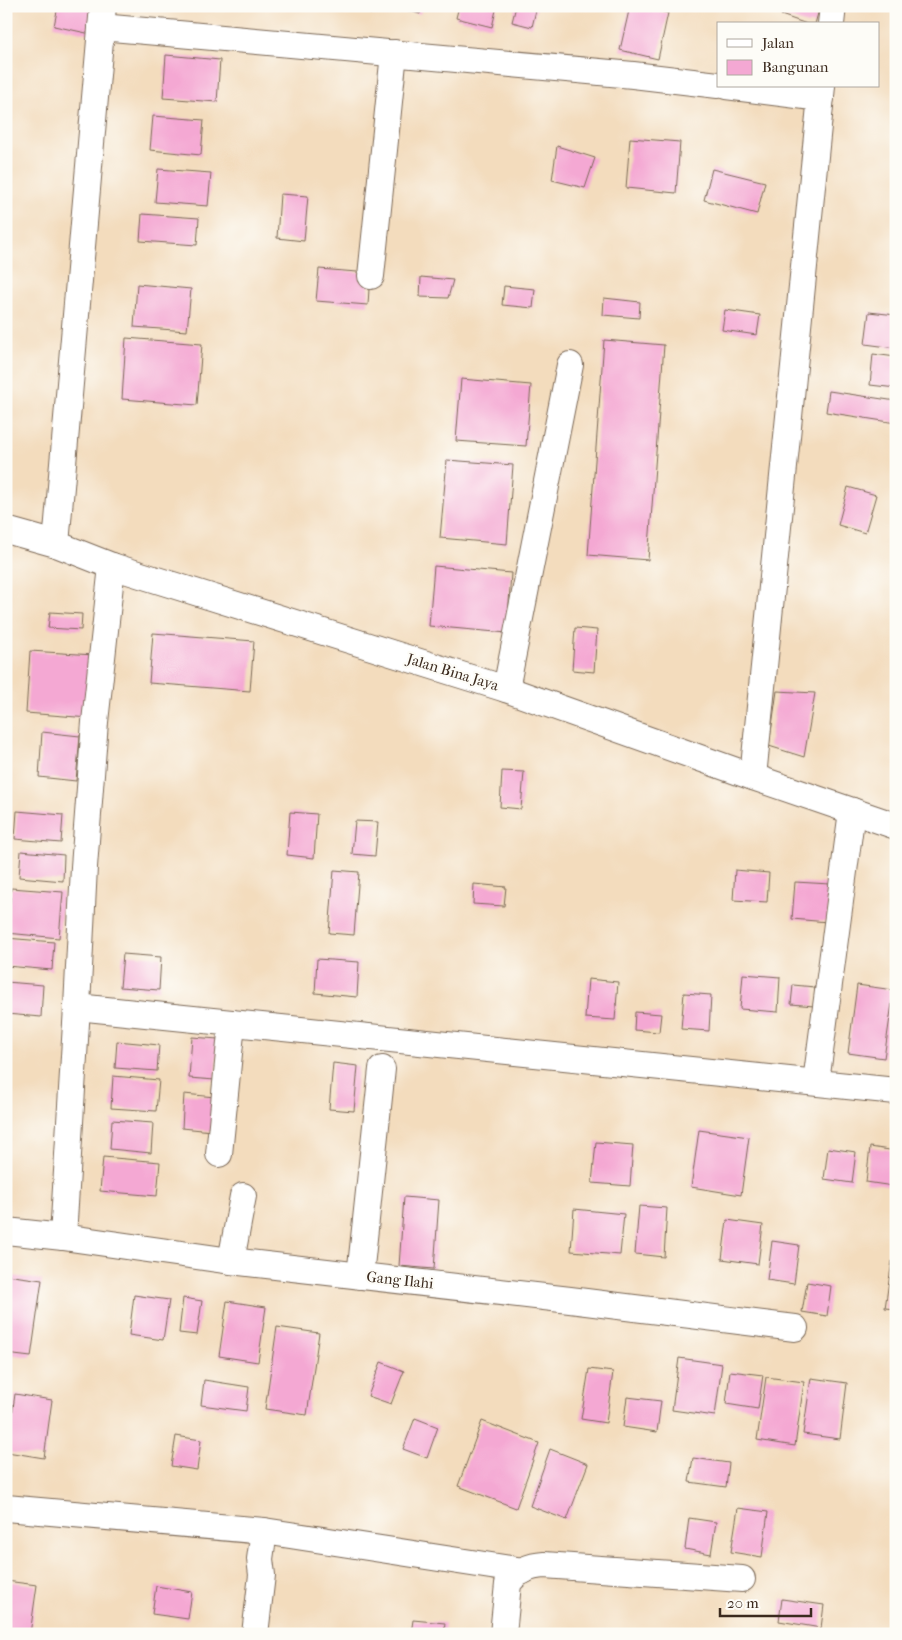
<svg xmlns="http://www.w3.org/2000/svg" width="902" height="1640" font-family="'IM FELL French Canon',serif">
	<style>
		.building { fill: #f4a8d3 }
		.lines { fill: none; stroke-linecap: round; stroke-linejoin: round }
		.street-casing { stroke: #7b6856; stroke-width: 28 }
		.street { stroke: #fff; stroke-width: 26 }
		.labels { text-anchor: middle; stroke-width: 4.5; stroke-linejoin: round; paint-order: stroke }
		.street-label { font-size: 15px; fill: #3b2a1e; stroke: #fdfcf7 }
	</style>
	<rect width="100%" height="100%" fill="#fdfcf7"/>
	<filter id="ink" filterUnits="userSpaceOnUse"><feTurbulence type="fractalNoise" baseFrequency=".02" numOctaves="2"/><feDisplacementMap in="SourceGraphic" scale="10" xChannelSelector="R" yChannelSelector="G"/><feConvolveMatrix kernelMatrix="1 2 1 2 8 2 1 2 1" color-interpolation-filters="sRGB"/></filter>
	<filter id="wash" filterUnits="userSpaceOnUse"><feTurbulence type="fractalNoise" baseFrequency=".0096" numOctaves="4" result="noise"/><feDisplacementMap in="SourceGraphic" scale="20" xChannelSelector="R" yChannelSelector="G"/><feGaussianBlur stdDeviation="1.12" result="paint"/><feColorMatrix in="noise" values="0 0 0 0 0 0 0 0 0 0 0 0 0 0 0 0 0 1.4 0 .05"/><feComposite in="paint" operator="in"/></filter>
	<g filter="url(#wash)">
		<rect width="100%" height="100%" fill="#f3dcbd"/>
		<g id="blocks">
			<g class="building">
				<polygon points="58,6 97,6 91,34 54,26"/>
				<polygon points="343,6 373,6 371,14"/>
				<polygon points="393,6 422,6 420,14"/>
				<polygon points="459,6 497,6 492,27 456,18"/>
				<polygon points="516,6 537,6 532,27 512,22"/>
				<polygon points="630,6 639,6 668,13 658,59 620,50"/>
				<polygon points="784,6 820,6 815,24 807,24 781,15"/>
				<polygon points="166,55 220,60 217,102 163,98"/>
				<polygon points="153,116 204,120 201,155 150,150"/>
				<polygon points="630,138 680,142 676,193 626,188"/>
				<polygon points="557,146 595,158 585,188 552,180"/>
				<polygon points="158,169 211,173 208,206 155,202"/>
				<polygon points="712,169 765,182 757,214 704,200"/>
				<polygon points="280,194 308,196 304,241 277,238"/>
				<polygon points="142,214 199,218 197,245 140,241"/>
				<polygon points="319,269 370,273 368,305 316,301"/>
				<polygon points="421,277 453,280 448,298 420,297"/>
				<polygon points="137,284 191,289 187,331 134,327"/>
				<polygon points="504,286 535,289 533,308 502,305"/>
				<polygon points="604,298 640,302 639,318 603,315"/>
				<polygon points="725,310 760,315 757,335 722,330"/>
				<polygon points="869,312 896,315 896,348 865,344"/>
				<polygon points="126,338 202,344 197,405 122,399"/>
				<polygon points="604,340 664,345 648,560 588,555"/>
				<polygon points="873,354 896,357 896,388 870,385"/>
				<polygon points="461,379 531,385 526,446 456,441"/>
				<polygon points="829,391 896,401 896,423 826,412"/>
				<polygon points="447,460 513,465 507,544 440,538"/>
				<polygon points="848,487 876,495 865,533 838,525"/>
				<polygon points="434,566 511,573 507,633 429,626"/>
				<polygon points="6,595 8,595 10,632 6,633"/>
				<polygon points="50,612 82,614 81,630 48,628"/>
				<polygon points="575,628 597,630 594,672 572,670"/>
				<polygon points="153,633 254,641 250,691 149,683"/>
				<polygon points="30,651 94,655 89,718 26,713"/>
				<polygon points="777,691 815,693 804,757 769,746"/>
				<polygon points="42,732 80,736 76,781 39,777"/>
				<polygon points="502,771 524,772 521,809 500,807"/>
				<polygon points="17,811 63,815 61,843 15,839"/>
				<polygon points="290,812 317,814 314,858 287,855"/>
				<polygon points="355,821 378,822 375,856 352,854"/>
				<polygon points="21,851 64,855 63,881 19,877"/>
				<polygon points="334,870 359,872 354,935 329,933"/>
				<polygon points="735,870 769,873 767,902 733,900"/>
				<polygon points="795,882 830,884 828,922 792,919"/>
				<polygon points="474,884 506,887 504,906 473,904"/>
				<polygon points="11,888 63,892 59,938 7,933"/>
				<polygon points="6,938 54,942 52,970 6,966"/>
				<polygon points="123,954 161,957 159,990 120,987"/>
				<polygon points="317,959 359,962 357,997 315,993"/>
				<polygon points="743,974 780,977 778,1012 740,1009"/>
				<polygon points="588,979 618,982 615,1020 585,1018"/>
				<polygon points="6,982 43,985 41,1017 6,1014"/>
				<polygon points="793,985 815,987 814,1006 791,1004"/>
				<polygon points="857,985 894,990 884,1058 848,1053"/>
				<polygon points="684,993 711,995 709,1031 681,1029"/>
				<polygon points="635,1012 661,1014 659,1032 634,1030"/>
				<polygon points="192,1037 218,1039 215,1080 189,1078"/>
				<polygon points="117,1041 159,1045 157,1071 115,1068"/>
				<polygon points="333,1063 358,1066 354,1111 329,1109"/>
				<polygon points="113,1076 159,1080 156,1111 111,1108"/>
				<polygon points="184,1094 215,1097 212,1131 182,1128"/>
				<polygon points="112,1120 153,1123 151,1153 110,1149"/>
				<polygon points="699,1130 749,1137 741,1195 691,1187"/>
				<polygon points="596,1142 633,1145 630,1186 592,1183"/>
				<polygon points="870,1147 896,1151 893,1186 866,1182"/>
				<polygon points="828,1148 856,1152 852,1183 824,1179"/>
				<polygon points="103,1157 160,1162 157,1196 100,1191"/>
				<polygon points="404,1197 439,1200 434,1269 399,1266"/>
				<polygon points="639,1206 667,1208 664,1257 635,1254"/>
				<polygon points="574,1209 624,1214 620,1255 571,1251"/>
				<polygon points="727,1220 763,1225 758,1264 722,1259"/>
				<polygon points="772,1241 799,1245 794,1284 767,1280"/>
				<polygon points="892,1261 896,1262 896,1309 885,1308"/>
				<polygon points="6,1275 42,1280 31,1357 6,1354"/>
				<polygon points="807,1282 831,1286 827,1316 802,1312"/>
				<polygon points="134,1295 169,1300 163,1340 129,1335"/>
				<polygon points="183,1298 202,1301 197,1335 179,1333"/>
				<polygon points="227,1301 266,1307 258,1362 219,1356"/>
				<polygon points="277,1327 319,1333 307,1415 265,1409"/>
				<polygon points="679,1358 722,1364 715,1416 672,1410"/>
				<polygon points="381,1362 404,1371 391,1404 368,1396"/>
				<polygon points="589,1369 613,1372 606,1423 581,1419"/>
				<polygon points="730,1371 763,1375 758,1409 726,1404"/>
				<polygon points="766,1377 804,1382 795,1446 757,1440"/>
				<polygon points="811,1378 847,1383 840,1439 803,1434"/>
				<polygon points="204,1380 249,1387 246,1411 201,1405"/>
				<polygon points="15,1394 52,1400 44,1458 7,1452"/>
				<polygon points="627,1397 661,1401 657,1432 623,1427"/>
				<polygon points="415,1418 438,1427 427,1458 403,1449"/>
				<polygon points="482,1421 539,1443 516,1508 458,1486"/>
				<polygon points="176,1436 201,1440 197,1470 171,1466"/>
				<polygon points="550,1449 588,1464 567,1520 530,1506"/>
				<polygon points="693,1458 729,1463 726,1487 689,1482"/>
				<polygon points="738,1508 768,1512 762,1557 731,1552"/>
				<polygon points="689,1518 716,1522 711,1554 685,1549"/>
				<polygon points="6,1581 37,1585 30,1634 6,1634"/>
				<polygon points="156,1586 192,1592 188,1619 152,1614"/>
				<polygon points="782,1599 824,1605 821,1628 779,1621"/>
				<polygon points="413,1620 445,1623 444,1634 411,1634"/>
			</g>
		</g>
	</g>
	<g filter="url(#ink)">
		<use href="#blocks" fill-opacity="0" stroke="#7b6856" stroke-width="1"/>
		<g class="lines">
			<g class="street-casing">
				<g id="street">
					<polyline points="831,24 833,6"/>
					<polyline points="101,27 633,75 718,85"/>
					<polyline points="726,86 821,98"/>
					<polyline points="371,276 394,53"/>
					<polyline points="6,530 56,544 112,566 506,689 753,777 896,826"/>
					<polyline points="56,544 103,6"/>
					<polyline points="506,689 570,365"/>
					<polyline points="753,777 822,86"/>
					<polyline points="77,1007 896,1091"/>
					<polyline points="816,1082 852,811"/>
					<polyline points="219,1154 232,1023"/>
					<polyline points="6,1231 63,1237 231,1261 570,1300 795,1328"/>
					<polyline points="63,1237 77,1007 84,867 95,722 112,566"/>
					<polyline points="231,1261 243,1196"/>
					<polyline points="360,1276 382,1069"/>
					<polyline points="6,1508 264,1531 260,1559 262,1575 255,1634"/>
					<polyline points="264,1531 523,1571"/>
					<path d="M503,1634l5,-50c8,-13 22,-18 36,-19l198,14"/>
				</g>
			</g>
			<use href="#street" class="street"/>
		</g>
	</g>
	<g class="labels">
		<g class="street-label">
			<text transform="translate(453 672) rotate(17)" y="5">Jalan Bina Jaya</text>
			<text transform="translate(400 1280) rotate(6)" y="5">Gang Ilahi</text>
		</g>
	</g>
	<rect width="902" height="1640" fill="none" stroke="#fdfcf7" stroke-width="25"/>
	<rect x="717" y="22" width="162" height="65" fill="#fdfcf7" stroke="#afa8a0"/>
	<rect x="727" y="39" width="25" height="8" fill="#ffffff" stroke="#afa8a0"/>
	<text x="762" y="48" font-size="15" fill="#3b2a1e">Jalan</text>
	<rect x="727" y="60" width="25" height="15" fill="#f4a8d3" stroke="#afa8a0"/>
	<text x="762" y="72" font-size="15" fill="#3b2a1e">Bangunan</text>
	<path d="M720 1608v8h91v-8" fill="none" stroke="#3b2a1e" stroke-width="2.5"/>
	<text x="727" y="1608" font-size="15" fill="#3b2a1e" stroke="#fdfcf7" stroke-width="4" paint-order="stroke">20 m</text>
</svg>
